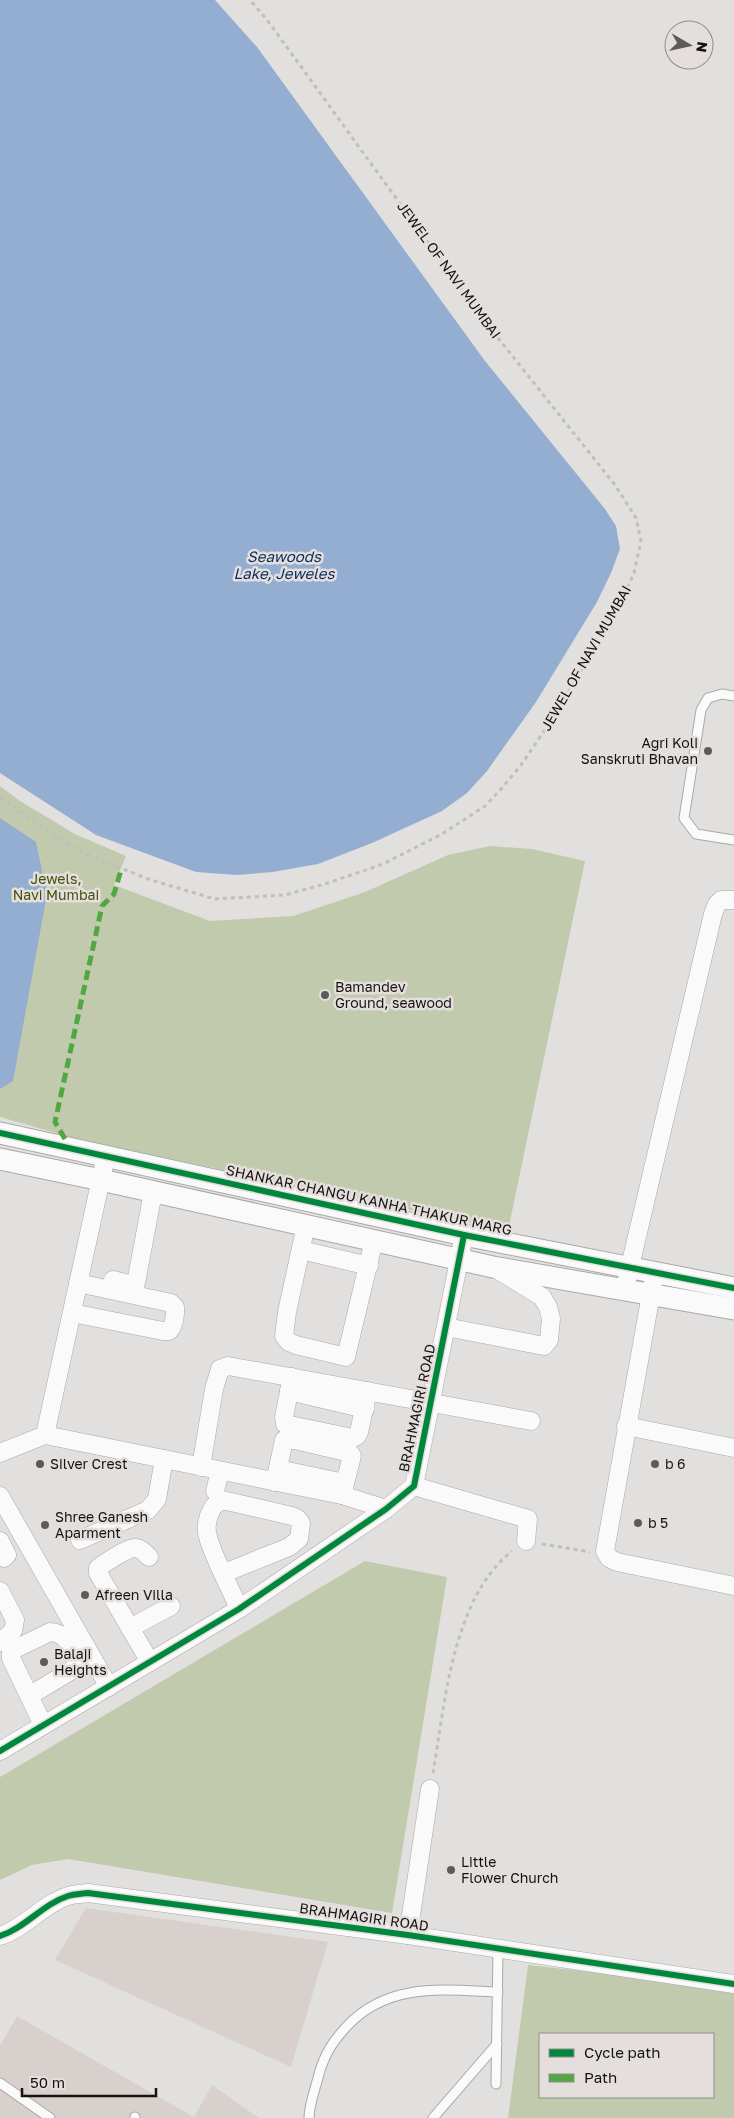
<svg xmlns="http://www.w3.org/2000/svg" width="734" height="2118" font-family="'Golos Text',sans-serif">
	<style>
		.built { fill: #d8d0cd }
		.green { fill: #c2caae; fill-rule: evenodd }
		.water { fill: #94aed1 }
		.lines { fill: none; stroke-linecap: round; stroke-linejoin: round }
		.service-casing { stroke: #aaa8a7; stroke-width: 11 }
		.minor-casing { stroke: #aaa8a7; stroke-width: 19 }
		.tertiary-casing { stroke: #aaa8a7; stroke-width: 23 }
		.path { stroke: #bfbfbe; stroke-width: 3; stroke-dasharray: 4 4; stroke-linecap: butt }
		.service { stroke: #fbfafa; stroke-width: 9 }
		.minor { stroke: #fbfafa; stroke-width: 18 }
		.tertiary { stroke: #fbfafa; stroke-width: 21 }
		.quiet { stroke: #51a842; stroke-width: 5; stroke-dasharray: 10 5; stroke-linecap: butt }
		.cycleway-casing { stroke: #e4dfdc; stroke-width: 9 }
		.cycleway { stroke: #00873e; stroke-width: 6 }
		.poi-dot { fill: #5d5b59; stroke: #e4dfdc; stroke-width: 2 }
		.labels { text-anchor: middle; stroke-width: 5; stroke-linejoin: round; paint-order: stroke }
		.street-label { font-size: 14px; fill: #151312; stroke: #e4dfdc }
		.poi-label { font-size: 14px; fill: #151312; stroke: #e4dfdc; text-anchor: start }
		.park-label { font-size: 14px; fill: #41520c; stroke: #e4dfdc }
		.water-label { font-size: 15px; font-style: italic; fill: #092e5d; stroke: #e4dfdc }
	</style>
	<rect width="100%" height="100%" fill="#e2e0de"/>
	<g class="built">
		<polygon points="86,1908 328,1942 291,2067 55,1960"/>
		<polygon points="17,2016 194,2117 212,2085 259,2118 0,2118 0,2046"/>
	</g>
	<g class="green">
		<polygon points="0,786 20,801 75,834 126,856 114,885 210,921 293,916 365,892 448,855 490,846 532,849 585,861 508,1231 73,1138 0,1117"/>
		<polygon points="365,1561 447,1577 392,1913 68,1859 32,1865 0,1880 0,1777"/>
		<path d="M528,1965l206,23v130h-226zM540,2034h173v63h-173z"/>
	</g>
	<g class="water">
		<polygon points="0,0 215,0 257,47 485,361 605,509 616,526 620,549 611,573 597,602 536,702 487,771 467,793 442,811 372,843 318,864 273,872 237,875 196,872 96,835 0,773"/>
		<polygon points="0,818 36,842 47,894 13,1081 0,1089"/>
	</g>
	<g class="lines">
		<g class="service-casing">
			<g id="service">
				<polyline points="734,696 722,694 708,698 701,710 684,818 696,834 734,840"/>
				<polyline points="0,2083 50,2118"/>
				<polyline points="496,2084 498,1949"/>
				<polyline points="135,2118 135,2117"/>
				<path d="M309,2118c0,-14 7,-31 10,-44 6,-21 14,-33 29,-49 41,-43 96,-35 150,-33"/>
				<polyline points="433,2118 497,2044"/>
			</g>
		</g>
		<g class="minor-casing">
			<g id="minor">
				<polyline points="306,1225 287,1312 284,1336 289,1342 296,1345 346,1357 374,1240"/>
				<polyline points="301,1250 369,1266"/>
				<polyline points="627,1279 713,914 717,904 721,900 734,900"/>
				<polyline points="113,1280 133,1285 136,1283 153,1192"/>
				<polyline points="653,1283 605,1551 609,1558 617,1562 734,1586"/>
				<path d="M72,1313l91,18h6c5,-5 7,-17 6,-24l-4,-4 -93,-20"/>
				<polyline points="446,1327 544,1346 549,1340 551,1319 548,1307 542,1297 498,1270"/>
				<polyline points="292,1377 284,1417 285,1424 353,1438 357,1436 359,1432 368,1391"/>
				<polyline points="289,1391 365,1409"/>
				<polyline points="626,1426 734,1448"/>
				<polyline points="45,1435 342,1495 386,1509"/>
				<polyline points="0,1453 45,1435 106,1156"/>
				<polyline points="201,1467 214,1389 220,1369 228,1366 531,1421"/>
				<polyline points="278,1469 340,1482"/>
				<polyline points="275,1482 284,1440 295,1440 350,1453 352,1456 342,1495"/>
				<polyline points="414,1486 528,1519 526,1541"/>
				<polyline points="215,1491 220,1471"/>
				<polyline points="0,1496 109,1687"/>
				<polyline points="80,1540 148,1510 157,1499 164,1459"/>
				<polyline points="0,1541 7,1555 4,1558"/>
				<path d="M149,1557c-4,-4 -8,-9 -14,-9 -8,0 -30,15 -37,20v5l52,89"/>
				<path d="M224,1573l65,-26 10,-8 2,-16 -4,-5 -5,-2 -70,-16c-12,5 -18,24 -14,37 6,22 22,50 31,72"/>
				<polyline points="130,1628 171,1606"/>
				<polyline points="0,1642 13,1631 15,1620 0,1591"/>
				<path d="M29,1696l48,-29v-4c-6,-15 -9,-30 -27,-31l-39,19v7l32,67"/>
				<polyline points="0,1751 239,1609 386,1509 414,1486 464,1235"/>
				<polyline points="408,1935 430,1789"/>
				<path d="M0,1936c25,-8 43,-32 68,-40 6,-2 13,-2 20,-3l320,42 326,49"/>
			</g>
		</g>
		<g class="tertiary-casing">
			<g id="tertiary">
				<polyline points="0,1133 464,1235 734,1288"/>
				<polyline points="0,1159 101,1180 493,1267 734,1309"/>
			</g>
		</g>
		<g class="path">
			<polyline points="0,797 69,845 95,858 151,880 215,899 285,895 328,883 383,864 442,834 485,806 502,788 521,765 553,718 620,605 634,573 641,541 636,518 615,485 487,324 268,21 250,0"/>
			<polyline points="542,1544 590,1552"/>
			<path d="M433,1773c12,-70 19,-174 79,-222"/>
		</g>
		<use href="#service" class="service"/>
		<use href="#minor" class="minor"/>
		<use href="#tertiary" class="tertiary"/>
		<polyline class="quiet" points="65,1139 55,1122 102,906 114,894 121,870"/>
		<g class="cycleway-casing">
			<g id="cycleway">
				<polyline points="0,1133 464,1235 734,1288"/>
				<polyline points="0,1751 239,1609 386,1509 414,1486 464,1235"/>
				<path d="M0,1936c25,-8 43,-32 68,-40 6,-2 13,-2 20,-3l320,42 326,49"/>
			</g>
		</g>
		<use href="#cycleway" class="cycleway"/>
	</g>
	<g class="poi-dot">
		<circle cx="708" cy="751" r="5"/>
		<circle cx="325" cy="995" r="5"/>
		<circle cx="40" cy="1464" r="5"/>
		<circle cx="655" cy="1464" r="5"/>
		<circle cx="638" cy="1523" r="5"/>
		<circle cx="45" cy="1525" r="5"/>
		<circle cx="85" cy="1595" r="5"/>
		<circle cx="44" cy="1662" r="5"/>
		<circle cx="451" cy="1870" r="5"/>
	</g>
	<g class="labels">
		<g class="street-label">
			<text transform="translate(449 270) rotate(54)" y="5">JEWEL OF NAVI MUMBAI</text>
			<text transform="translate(586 658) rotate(-60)" y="5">JEWEL OF NAVI MUMBAI</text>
			<text transform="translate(369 1200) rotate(12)" y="5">SHANKAR CHANGU KANHA THAKUR MARG</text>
			<text transform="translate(417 1408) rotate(-78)" y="5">BRAHMAGIRI ROAD</text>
			<text transform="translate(364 1917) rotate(8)" y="5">BRAHMAGIRI ROAD</text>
		</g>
		<g class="poi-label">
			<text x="698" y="748" text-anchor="end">Agri Koli<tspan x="698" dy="16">Sanskruti Bhavan</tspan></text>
			<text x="335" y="992">Bamandev<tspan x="335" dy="16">Ground, seawood</tspan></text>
			<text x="50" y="1469">Silver Crest</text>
			<text x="665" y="1469">b 6</text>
			<text x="55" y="1522">Shree Ganesh<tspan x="55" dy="16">Aparment</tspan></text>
			<text x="648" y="1528">b 5</text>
			<text x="95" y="1600">Afreen Villa</text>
			<text x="54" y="1659">Balaji<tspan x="54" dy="16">Heights</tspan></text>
			<text x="461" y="1867">Little<tspan x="461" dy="16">Flower Church</tspan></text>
		</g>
		<g class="park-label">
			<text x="56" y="884">Jewels,<tspan x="56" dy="16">Navi Mumbai</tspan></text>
		</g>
		<g class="water-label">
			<text x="284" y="562">Seawoods<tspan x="284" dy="17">Lake, Jeweles</tspan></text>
		</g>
	</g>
	<rect x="539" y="2033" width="175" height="65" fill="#e4dfdc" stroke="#918d8b"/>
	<rect x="549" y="2049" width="25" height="8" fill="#00873e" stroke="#918d8b"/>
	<text x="584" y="2058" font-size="15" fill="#151312">Cycle path</text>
	<rect x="549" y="2074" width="25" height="8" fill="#51a842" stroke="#918d8b"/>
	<text x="584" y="2083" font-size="15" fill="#151312">Path</text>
	<g transform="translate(689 45) rotate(99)"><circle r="24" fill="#e4dfdc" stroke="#918d8b"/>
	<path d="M0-4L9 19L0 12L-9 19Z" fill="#5d5b59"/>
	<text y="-8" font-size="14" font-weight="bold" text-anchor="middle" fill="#151312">N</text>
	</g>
	<path d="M22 2088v8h134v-8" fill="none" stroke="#151312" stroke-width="2.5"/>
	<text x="30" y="2088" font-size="15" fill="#151312" stroke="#e4dfdc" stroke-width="4" paint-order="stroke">50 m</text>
</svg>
